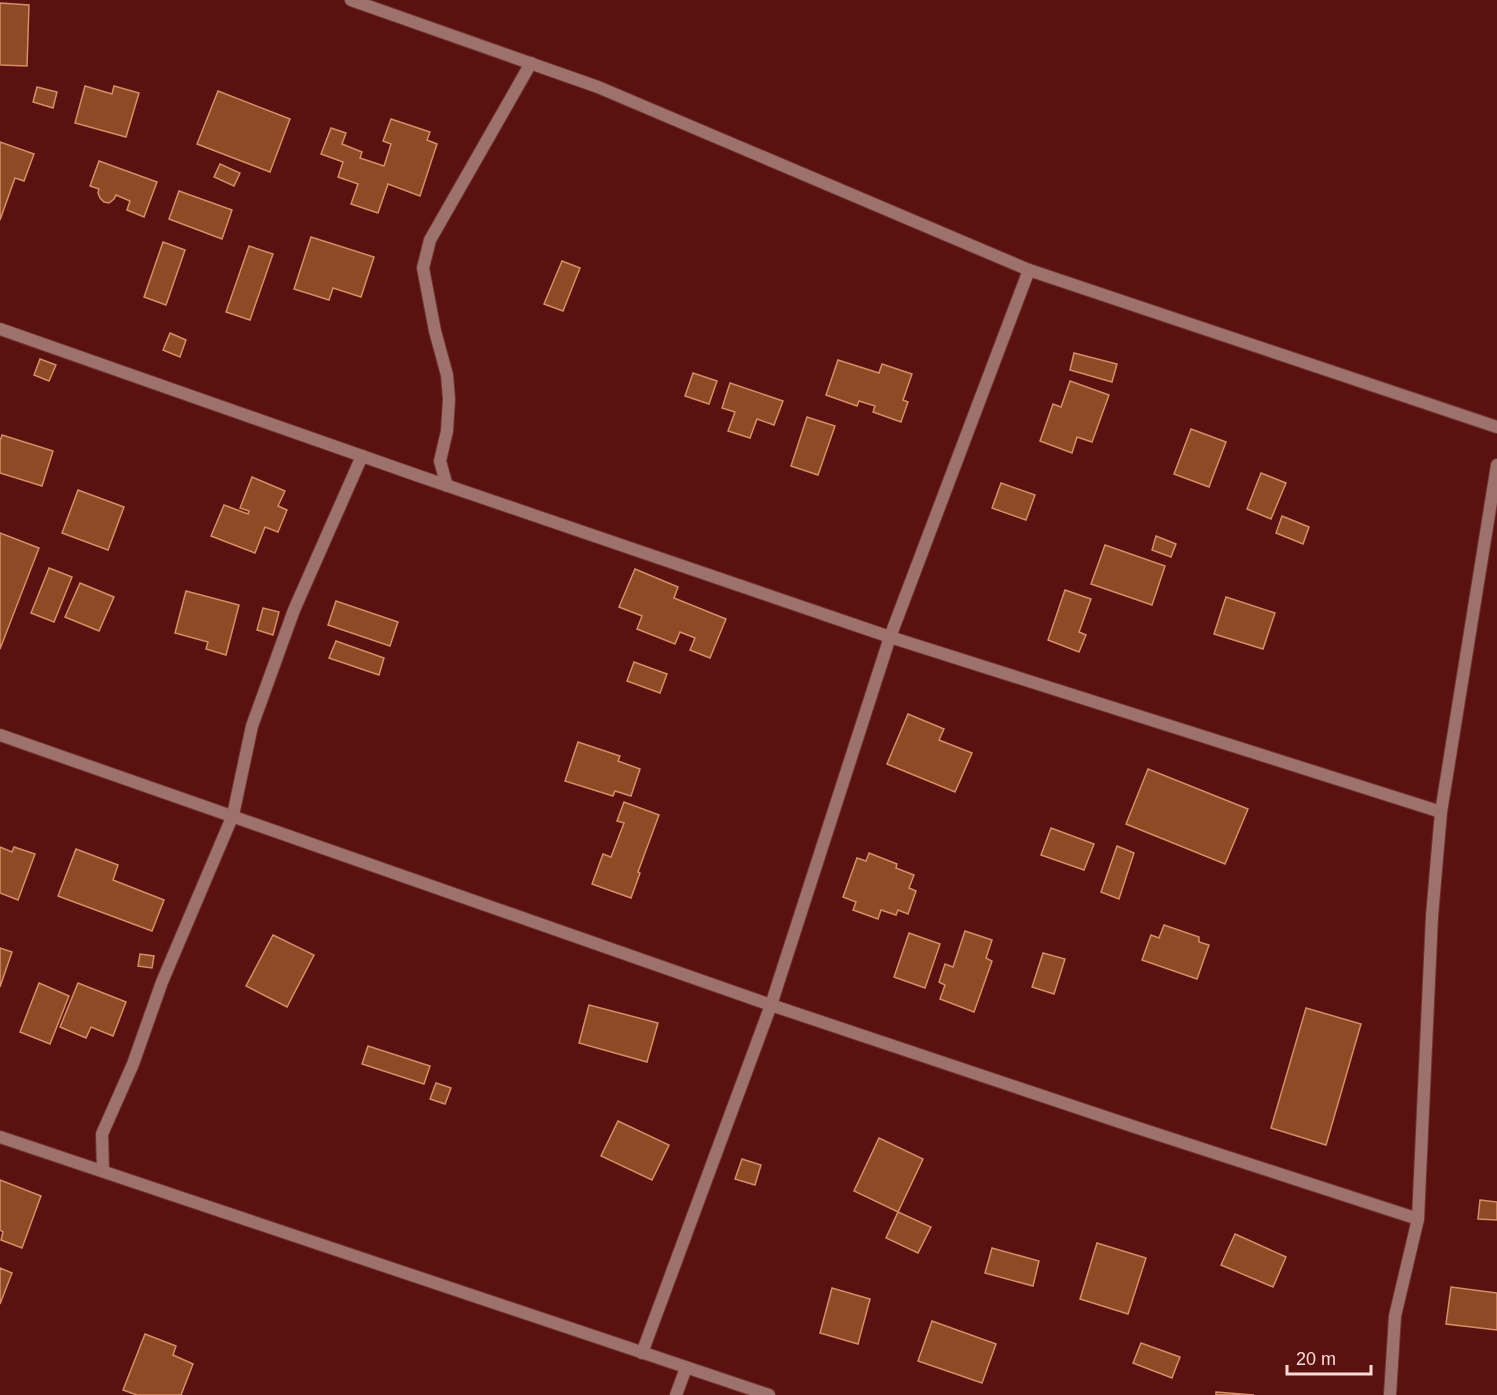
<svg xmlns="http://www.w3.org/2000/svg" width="1497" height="1395" font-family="Helvetica,sans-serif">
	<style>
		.building { fill: #8d4a25; stroke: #d68d68; stroke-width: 1.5 }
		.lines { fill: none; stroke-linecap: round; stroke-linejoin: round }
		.minor-casing { stroke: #73322f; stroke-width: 14 }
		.tertiary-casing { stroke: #73322f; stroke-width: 14 }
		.minor { stroke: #9d726c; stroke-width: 12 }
		.tertiary { stroke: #9d726c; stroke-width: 12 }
	</style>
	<rect width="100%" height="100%" fill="#59120f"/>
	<g class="building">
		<polygon points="0,3 29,5 27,66 0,65"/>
		<polygon points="85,86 112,94 114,86 139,93 126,137 75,123"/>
		<polygon points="37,87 57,92 53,108 33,102"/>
		<polygon points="218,91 290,119 270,172 197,144"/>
		<polygon points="391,119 430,132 427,140 437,144 420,196 388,184 378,213 351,204 358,184 338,177 343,162 321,154 331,128 346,133 342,144 362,152 360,158 384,166 391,144 383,141"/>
		<polygon points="0,142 34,154 24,181 15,178 0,220"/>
		<polygon points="99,161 157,182 144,217 127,210 130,201 116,195 114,199 109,203 104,202 100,198 98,193 99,189 90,186"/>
		<polygon points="220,164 240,173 234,186 214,177"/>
		<polygon points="179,191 232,210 222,239 169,219"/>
		<polygon points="311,237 374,257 361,297 333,288 329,300 294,289"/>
		<polygon points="163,242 185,250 166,305 144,297"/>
		<polygon points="249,246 273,254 250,320 226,312"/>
		<polygon points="562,261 580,268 563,311 544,304"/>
		<polygon points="170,333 186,340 180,357 163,350"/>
		<polygon points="1074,353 1117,364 1112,382 1070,370"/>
		<polygon points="40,359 56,365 49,381 34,375"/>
		<polygon points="838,360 879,373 882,364 912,374 903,400 908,402 901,422 873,412 875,406 859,401 857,406 826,395"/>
		<polygon points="693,373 717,381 709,404 685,396"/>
		<polygon points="1070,381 1109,395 1092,442 1077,437 1072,453 1040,441 1053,404 1061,407"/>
		<polygon points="730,383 783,401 774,425 757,419 750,438 728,431 735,412 722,408"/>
		<polygon points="807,417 835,426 818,475 791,466"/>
		<polygon points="1191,429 1226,442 1209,487 1174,474"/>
		<polygon points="2,435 53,451 42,486 0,473 0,441"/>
		<polygon points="1261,473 1286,483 1271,519 1247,509"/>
		<polygon points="252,477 285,491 278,506 287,510 278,532 265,527 255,553 211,536 224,505 248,514 249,511 240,508"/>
		<polygon points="1001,483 1035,495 1026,520 992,508"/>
		<polygon points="78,490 124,507 108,550 62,533"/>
		<polygon points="1282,516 1309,527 1303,544 1276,533"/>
		<polygon points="0,533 39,548 0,649"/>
		<polygon points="1156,536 1176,544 1171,557 1152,550"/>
		<polygon points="1105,545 1165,566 1152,605 1091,584"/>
		<polygon points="49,568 72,577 54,622 31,613"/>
		<polygon points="635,569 678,587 674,598 726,619 710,658 690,650 695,638 680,632 675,644 637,629 642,616 619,607"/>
		<polygon points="80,583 114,597 99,631 65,617"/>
		<polygon points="1065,590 1091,599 1079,632 1086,635 1079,652 1048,640"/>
		<polygon points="186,591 239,605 226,655 206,649 208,642 175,633"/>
		<polygon points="1226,597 1275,613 1263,649 1214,634"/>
		<polygon points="336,601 398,622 390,646 328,625"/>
		<polygon points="263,608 279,612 273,635 257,630"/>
		<polygon points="336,641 384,658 379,675 329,658"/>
		<polygon points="634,662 667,674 660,693 627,681"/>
		<polygon points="908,714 944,729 939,740 972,753 955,792 887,764"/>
		<polygon points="578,742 620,756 618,761 640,769 631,796 615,791 613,796 565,781"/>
		<polygon points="1148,769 1248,809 1225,864 1126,824"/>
		<polygon points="624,802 659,815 638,872 640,873 631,898 592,884 603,854 611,857 624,823 617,821"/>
		<polygon points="1051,828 1094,844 1084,870 1041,855"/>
		<polygon points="1117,846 1134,853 1119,899 1101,892"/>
		<polygon points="0,847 12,852 14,847 35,854 18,900 0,893"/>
		<polygon points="76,849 118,865 113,880 164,900 152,931 58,896"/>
		<polygon points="869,853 897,864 896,868 914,875 909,888 916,891 908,914 898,910 896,915 881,910 878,919 853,910 856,902 843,897 857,858 866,861"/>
		<polygon points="1164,925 1199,937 1199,942 1209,945 1197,979 1142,960 1151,935 1159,938"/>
		<polygon points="965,931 992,940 986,958 992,961 974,1012 940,999 945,985 939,982 945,964 953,967"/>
		<polygon points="909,933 940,944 925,988 894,977"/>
		<polygon points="273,935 314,955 287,1007 246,986"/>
		<polygon points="0,948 12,952 0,987"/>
		<polygon points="1043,953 1065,959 1054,994 1032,987"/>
		<polygon points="140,954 154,956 152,968 138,966"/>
		<polygon points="39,983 69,996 50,1044 20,1032"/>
		<polygon points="78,983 126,1002 113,1036 91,1027 86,1038 60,1027"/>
		<polygon points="589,1005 658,1023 647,1062 579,1043"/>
		<polygon points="1306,1008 1361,1024 1326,1145 1271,1128"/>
		<polygon points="368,1046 430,1066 424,1084 362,1064"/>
		<polygon points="436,1083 451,1088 445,1104 430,1099"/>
		<polygon points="618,1121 669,1145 652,1180 601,1156"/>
		<polygon points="879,1138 923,1159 898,1212 854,1191"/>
		<polygon points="742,1159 761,1165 755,1185 735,1179"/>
		<polygon points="0,1180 41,1196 22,1248 1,1240 3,1232 0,1230"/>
		<polygon points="1480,1200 1497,1202 1497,1220 1478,1219"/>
		<polygon points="898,1212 931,1227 918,1253 886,1238"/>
		<polygon points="1235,1234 1286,1257 1273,1287 1221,1265"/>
		<polygon points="1097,1243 1146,1258 1128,1314 1080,1299"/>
		<polygon points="992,1248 1039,1261 1033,1286 985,1273"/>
		<polygon points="0,1268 12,1273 0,1304"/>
		<polygon points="1451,1287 1497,1293 1497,1330 1446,1324"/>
		<polygon points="832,1288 870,1299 858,1344 820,1333"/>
		<polygon points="932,1321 996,1344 982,1383 918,1361"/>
		<polygon points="145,1334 176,1346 173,1355 193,1364 181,1395 137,1395 123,1390"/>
		<polygon points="1141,1343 1180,1357 1172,1378 1133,1363"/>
		<polygon points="1216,1392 1254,1395 1216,1395"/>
	</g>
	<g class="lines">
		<g class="minor-casing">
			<g id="minor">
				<polyline points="0,329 419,476 890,637 1441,812"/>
				<polyline points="447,486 440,461 447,431 449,399 447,375 435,331 423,268 430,240 531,63"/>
				<polyline points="0,735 771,1005 1135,1127 1418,1219"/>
				<polyline points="0,1137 769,1395"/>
				<polyline points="103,1171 102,1134 133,1064 162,982 233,815 252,726 294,610 362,456"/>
				<polyline points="642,1353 771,1005 890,637 1029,270"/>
				<polyline points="676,1395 686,1368"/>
			</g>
		</g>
		<g class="tertiary-casing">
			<g id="tertiary">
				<polyline points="351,0 598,87 1029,270 1497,427"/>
				<polyline points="1390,1395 1395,1316 1418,1219 1432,916 1441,812 1497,465"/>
			</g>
		</g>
		<use href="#minor" class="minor"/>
		<use href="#tertiary" class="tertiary"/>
	</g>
	<path d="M1287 1365v9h84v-9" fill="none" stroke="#fedad5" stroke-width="3"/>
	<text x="1296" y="1365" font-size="18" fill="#fedad5" stroke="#59120f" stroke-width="4.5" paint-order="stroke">20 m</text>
</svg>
